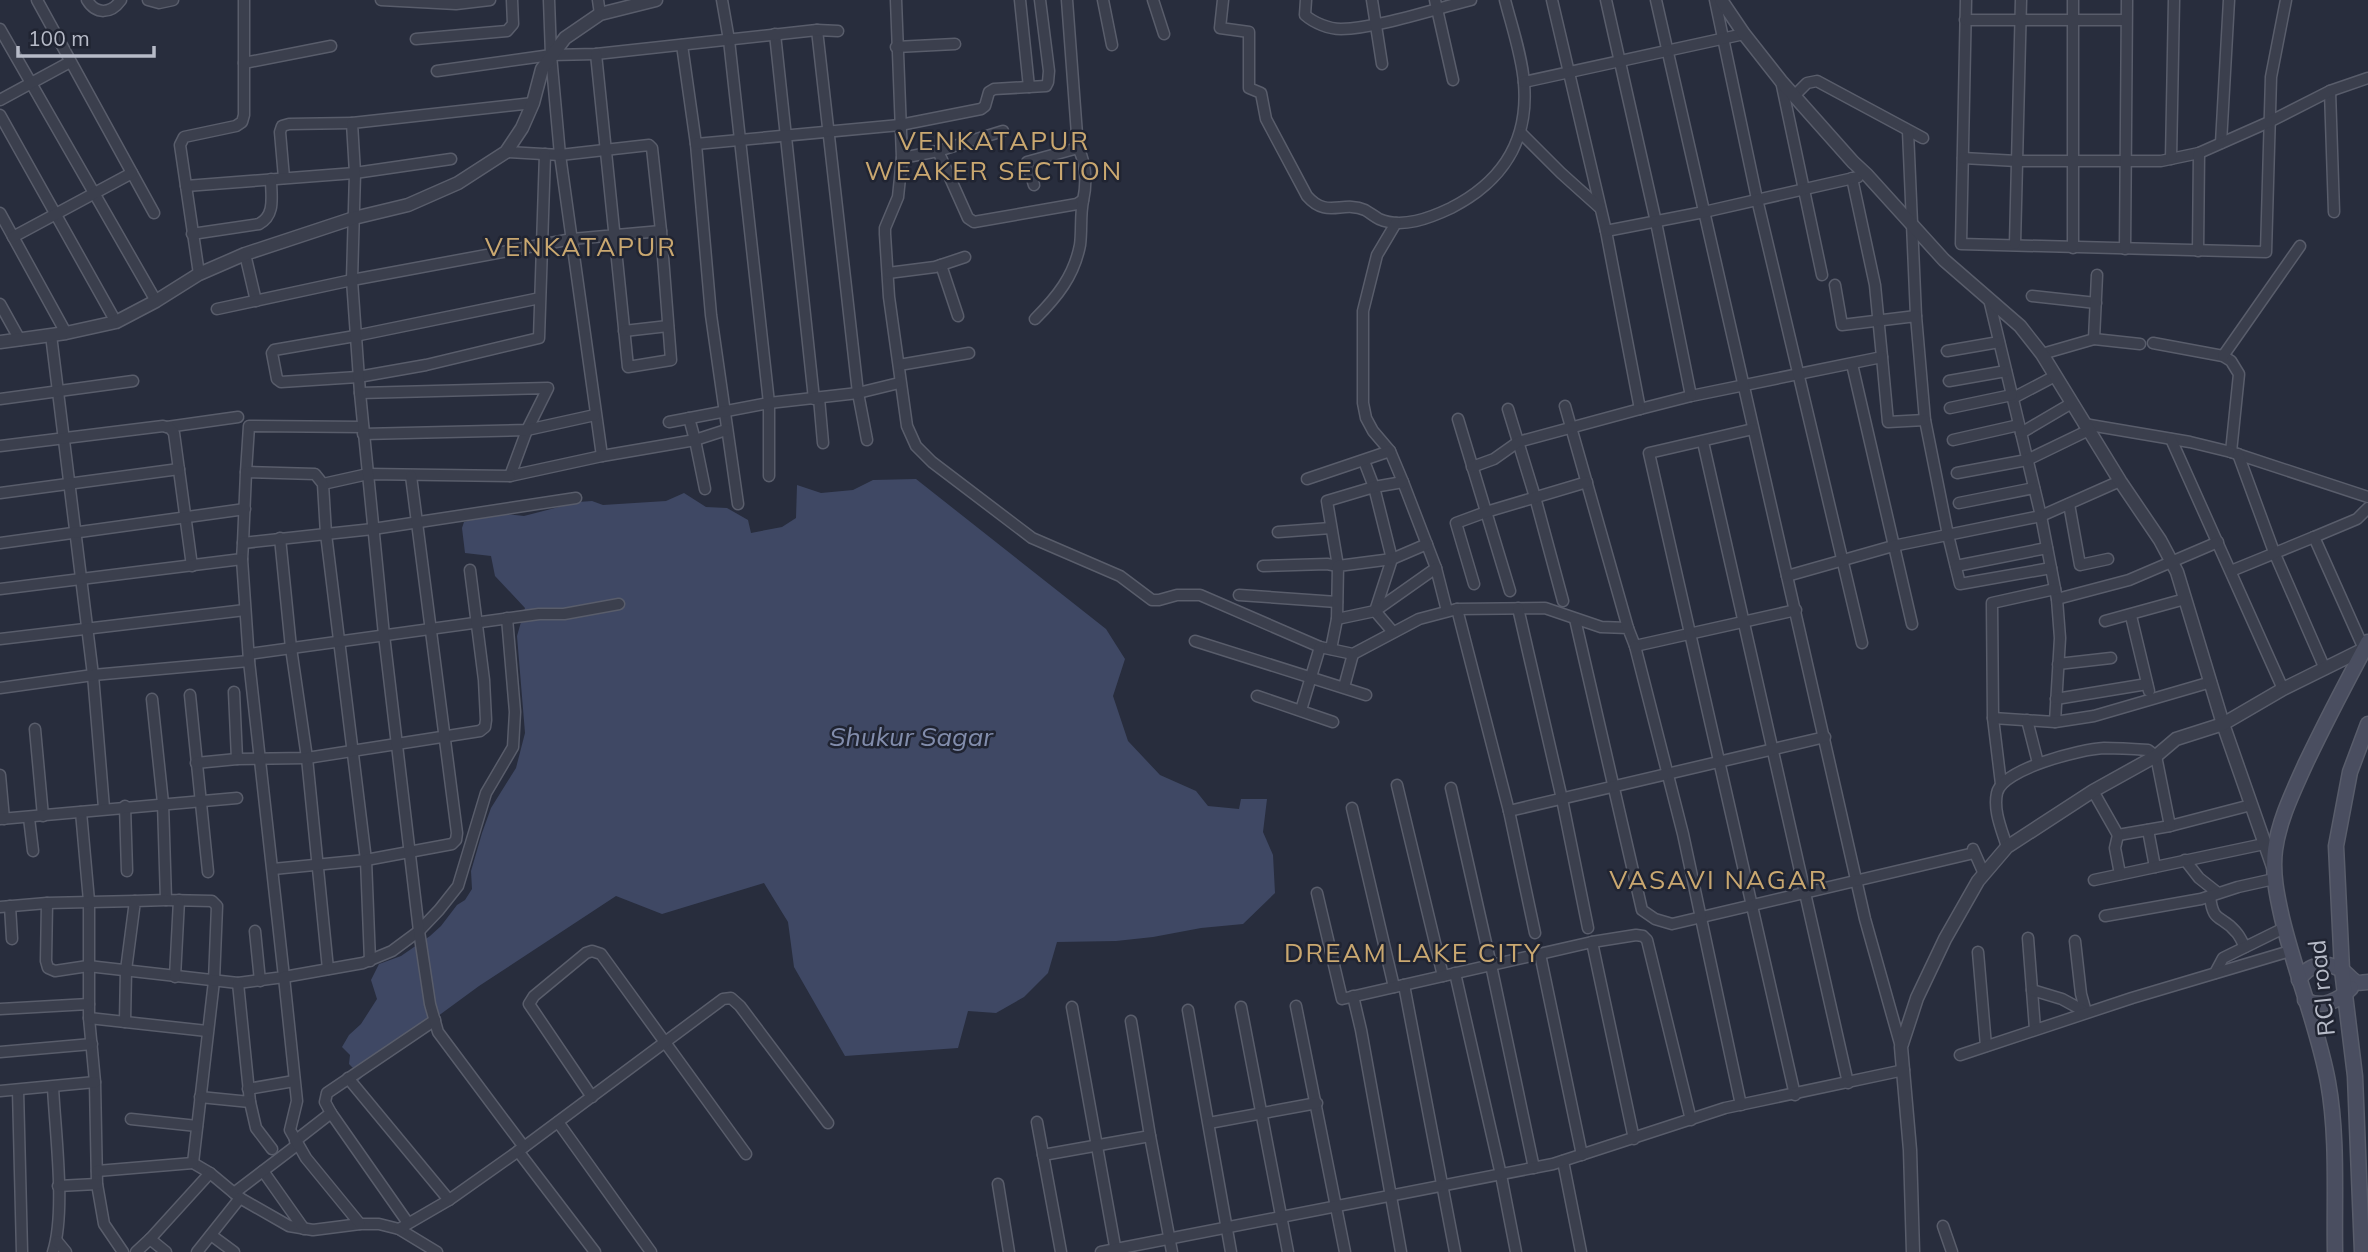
<svg xmlns="http://www.w3.org/2000/svg" width="2368" height="1252" font-family="Mulish,sans-serif">
	<style>
		.water { fill: #3f4864 }
		.lines { fill: none; stroke-linecap: round; stroke-linejoin: round }
		.minor-casing { stroke: #595d6b; stroke-width: 13 }
		.tertiary-casing { stroke: #595d6b; stroke-width: 15 }
		.secondary-casing { stroke: #595d6b; stroke-width: 17 }
		.minor { stroke: #3b3f4d; stroke-width: 10 }
		.tertiary { stroke: #3b3f4d; stroke-width: 12 }
		.secondary { stroke: #4a4e60; stroke-width: 14 }
		.labels { text-anchor: middle; stroke-width: 5; stroke-linejoin: round; paint-order: stroke }
		.street-label { font-size: 24px; fill: #b7bbc8; stroke: #202432 }
		.neighbourhood-label { font-size: 26px; letter-spacing: 2px; fill: #caa870; stroke: #202432 }
		.water-label { font-size: 26px; font-style: italic; fill: #828dac; stroke: #202432 }
	</style>
	<rect width="100%" height="100%" fill="#282d3d"/>
	<polygon class="water" points="916,479 1106,629 1125,659 1113,696 1128,741 1160,775 1196,791 1208,806 1239,809 1241,799 1267,799 1263,832 1273,855 1275,893 1243,924 1201,928 1153,937 1116,941 1057,942 1048,973 1024,997 996,1013 968,1011 958,1048 845,1056 794,967 788,922 764,883 662,914 616,896 479,986 389,1052 357,1082 356,1071 349,1064 350,1055 342,1047 349,1035 361,1024 377,999 371,980 379,964 401,956 430,936 441,926 457,905 465,900 472,889 471,871 482,833 491,808 516,768 525,733 517,636 525,608 495,576 491,556 465,553 462,528 464,522 495,513 524,516 578,502 592,501 603,505 666,501 684,493 706,507 727,508 748,520 751,533 782,527 796,518 797,485 821,493 853,490 873,480"/>
	<g class="lines">
		<g class="minor-casing">
			<g id="minor">
				<polyline points="37,0 154,213"/>
				<path d="M87,0c9,15 24,14 34,0"/>
				<polyline points="148,0 159,3 173,0"/>
				<polyline points="381,0 456,4 490,0"/>
				<polyline points="549,0 551,55 560,155 602,456"/>
				<polyline points="598,0 600,14"/>
				<polyline points="722,0 729,40 769,403 769,476"/>
				<polyline points="896,0 902,158 898,197 885,228 885,234 889,297 907,426 916,446 932,462 1032,538 1120,576 1152,600 1159,600 1177,595 1200,595 1320,647 1353,654 1419,619 1457,609 1545,608 1601,627 1628,628 1635,646 1796,610"/>
				<polyline points="1020,0 1029,87"/>
				<polyline points="1103,0 1112,45"/>
				<polyline points="1153,0 1164,34"/>
				<path d="M1223,0l-3,28 29,4v56l12,5 5,26 41,77c20,23 35,4 58,14 5,3 9,6 14,9 23,10 51,-1 72,-11 51,-26 78,-67 73,-125 -2,-27 -12,-56 -19,-83"/>
				<path d="M1306,0l-1,15c9,8 24,14 36,14 37,-1 93,-20 130,-29"/>
				<polyline points="1372,0 1382,64"/>
				<polyline points="1435,0 1453,80"/>
				<polyline points="1552,0 1606,231 1640,409 1691,396 1882,357 1875,285 1852,178"/>
				<polyline points="1606,0 1656,222 1691,396"/>
				<polyline points="1656,0 1865,919 1901,1047"/>
				<polyline points="1715,0 1757,199 1862,643"/>
				<polyline points="1966,0 1961,244 2266,252 2271,77 2286,0"/>
				<polyline points="1965,20 2126,20"/>
				<polyline points="0,29 156,301"/>
				<polyline points="817,30 858,393 867,440"/>
				<polyline points="775,34 814,399"/>
				<polyline points="416,39 507,31 513,24 512,0"/>
				<polyline points="682,45 696,144 711,315 738,504"/>
				<polyline points="896,47 955,44"/>
				<polyline points="244,63 331,46"/>
				<polyline points="437,71 551,55 596,54 817,30 838,31"/>
				<polyline points="1781,81 1822,275"/>
				<polyline points="1524,82 1744,34"/>
				<polyline points="2330,91 2334,212"/>
				<polyline points="1794,96 1807,83 1817,81 1923,138"/>
				<polyline points="0,100 70,62"/>
				<polyline points="0,115 116,322"/>
				<polyline points="1908,131 1916,316"/>
				<polyline points="1521,133 1561,173 1600,208"/>
				<polyline points="2221,143 2229,0"/>
				<polyline points="696,144 900,125 981,109 985,106 989,92 994,89 1046,86 1048,82 1049,71 1040,0"/>
				<polyline points="938,151 1003,131"/>
				<polyline points="506,152 560,155 649,145 652,148 661,231"/>
				<polyline points="902,158 938,151 968,218 974,222 1077,204 1083,200"/>
				<polyline points="1963,158 2017,161 2161,161 2199,153 2269,122 2330,91 2368,78"/>
				<polyline points="2171,159 2174,0"/>
				<polyline points="284,178 280,132 282,126 289,124 352,123"/>
				<polyline points="1034,185 1027,162 1078,148"/>
				<polyline points="186,186 355,173 451,159"/>
				<polyline points="0,213 66,333"/>
				<polyline points="1396,223 1377,255 1363,311 1363,403 1366,418 1373,431 1390,451 1403,482 1436,568 1447,611"/>
				<polyline points="1606,231 1704,212 1858,177"/>
				<path d="M192,234l67,-10c17,-9 12,-28 12,-45"/>
				<polyline points="13,237 132,173"/>
				<polyline points="2015,244 2021,0"/>
				<polyline points="2073,248 2073,0"/>
				<polyline points="2125,249 2127,0"/>
				<polyline points="2198,251 2199,153"/>
				<polyline points="245,254 256,301"/>
				<polyline points="941,265 958,316"/>
				<polyline points="888,273 935,267 965,257"/>
				<polyline points="199,274 180,145 184,137 236,126 242,122 244,115 244,0"/>
				<polyline points="1835,285 1842,325 1916,316 1925,420 1948,535 1960,584 2051,568"/>
				<polyline points="2032,296 2096,303"/>
				<polyline points="540,298 355,336 274,350 272,353 277,379 281,382 358,377 426,365 539,338 545,154"/>
				<polyline points="1989,299 2041,516 2057,599 2060,638 2055,722"/>
				<polyline points="0,304 20,340"/>
				<polyline points="217,309 352,280 572,239 661,231 671,360 628,367 596,54"/>
				<path d="M1035,319c22,-22 39,-43 45,-74 2,-14 0,-30 3,-44 4,-19 4,-36 -5,-53l-11,-148"/>
				<polyline points="624,331 668,326"/>
				<polyline points="51,335 93,675 104,808"/>
				<polyline points="2094,339 2140,344"/>
				<polyline points="2153,343 2223,356 2231,361 2239,374 2231,452"/>
				<polyline points="1947,351 1999,342"/>
				<polyline points="2042,354 2094,339 2097,275"/>
				<polyline points="2223,356 2300,246"/>
				<polyline points="1882,357 1888,422 1925,420"/>
				<polyline points="1852,364 1912,624"/>
				<polyline points="899,365 969,353"/>
				<polyline points="1949,381 2006,371"/>
				<polyline points="360,393 548,388 527,430 510,476 602,456 695,440 726,430"/>
				<polyline points="819,398 823,443"/>
				<polyline points="2013,398 2055,376"/>
				<polyline points="0,399 133,381"/>
				<polyline points="1565,406 1628,628"/>
				<polyline points="1950,408 2012,395"/>
				<polyline points="1508,409 1535,497 1563,601"/>
				<polyline points="689,418 695,440 705,489"/>
				<polyline points="1458,419 1510,591"/>
				<polyline points="669,422 769,403 858,393 899,383"/>
				<polyline points="2084,424 2190,442 2231,452 2368,497"/>
				<polyline points="167,427 238,417"/>
				<polyline points="1753,429 1649,453 1795,1095"/>
				<polyline points="2021,433 2072,403"/>
				<polyline points="363,434 527,430 595,415"/>
				<polyline points="2171,439 2283,689"/>
				<polyline points="1953,440 2019,425"/>
				<polyline points="1703,442 1848,1083"/>
				<polyline points="0,446 163,426 170,428 174,433 192,566"/>
				<polyline points="2238,454 2274,552 2325,669"/>
				<polyline points="1364,461 1374,487 1392,559 1375,611 1393,632"/>
				<polyline points="1472,467 1494,459 1518,442 1640,409"/>
				<polyline points="246,472 249,426 363,427"/>
				<polyline points="1957,473 2027,460 2089,430"/>
				<polyline points="1307,479 1390,451"/>
				<polyline points="323,484 368,474 510,476"/>
				<polyline points="0,493 179,469"/>
				<polyline points="1959,503 2034,488"/>
				<polyline points="2069,504 2080,565 2108,559"/>
				<polyline points="1278,532 1331,528"/>
				<polyline points="280,538 291,648 307,758 328,969"/>
				<polyline points="0,543 245,509"/>
				<polyline points="243,543 246,472 315,474 323,484 326,534 373,529 576,498"/>
				<polyline points="1263,566 1327,564 1338,566 1327,501 1374,487 1403,482"/>
				<polyline points="1956,566 2047,548"/>
				<polyline points="2231,571 2314,537"/>
				<polyline points="1787,576 1893,546 2041,516 2120,481"/>
				<polyline points="1474,584 1456,523 1486,512 1587,482"/>
				<polyline points="0,589 242,559 243,543 326,534 366,860 370,961"/>
				<polyline points="1239,595 1337,602"/>
				<polyline points="2057,599 2129,580 2218,542"/>
				<polyline points="1518,608 1562,799 1588,928"/>
				<polyline points="1457,609 1509,811 1535,933"/>
				<polyline points="2131,616 2149,691"/>
				<polyline points="1337,619 1375,611 1436,568"/>
				<polyline points="1575,619 1642,910 1655,919 1672,924 1974,853"/>
				<polyline points="2105,621 2185,599"/>
				<polyline points="0,639 245,610"/>
				<polyline points="1195,641 1366,695"/>
				<polyline points="1635,646 1683,834 1741,1105"/>
				<polyline points="1331,649 1337,619 1338,566 1392,559 1427,544"/>
				<polyline points="2364,649 2314,537 2357,519 2368,508"/>
				<polyline points="249,654 539,614 564,614 619,604"/>
				<polyline points="2058,664 2111,658"/>
				<polyline points="1344,687 1353,654"/>
				<polyline points="0,688 93,675 249,661"/>
				<polyline points="234,692 237,759"/>
				<polyline points="190,695 208,872"/>
				<polyline points="1257,696 1333,722"/>
				<polyline points="152,699 163,803 166,900 212,901 217,906 214,981 193,1163 210,1173 240,1198 289,1226 313,1230 360,1224 379,1224 399,1229 437,1252"/>
				<polyline points="2056,699 2147,684"/>
				<polyline points="1301,710 1320,647"/>
				<polyline points="1993,718 2055,722 2094,716 2211,682"/>
				<polyline points="2027,720 2038,763"/>
				<polyline points="35,729 43,816"/>
				<polyline points="196,763 237,759 307,758 480,731 485,727 486,720 484,680 470,570"/>
				<polyline points="0,775 4,819"/>
				<polyline points="2001,784 1993,718 1992,603 2055,589"/>
				<polyline points="1397,785 1443,976"/>
				<polyline points="1451,788 1491,965 1534,1168"/>
				<polyline points="2093,791 2118,835 2170,826 2251,805"/>
				<polyline points="125,806 127,871"/>
				<polyline points="1352,808 1394,987"/>
				<polyline points="1509,811 1825,737"/>
				<polyline points="81,812 89,901 89,1018 95,1082 97,1184 104,1224 123,1252"/>
				<polyline points="29,818 33,851"/>
				<polyline points="0,819 237,798"/>
				<polyline points="2148,830 2155,867"/>
				<polyline points="2118,835 2115,848 2120,874"/>
				<path d="M2007,847c-5,-17 -14,-36 -10,-54 5,-24 84,-44 107,-45 15,0 30,1 44,2l8,6 14,70"/>
				<polyline points="1973,849 1984,874"/>
				<polyline points="2185,860 2199,878 2218,893"/>
				<polyline points="273,869 366,860 452,844 456,840 457,833 411,476"/>
				<polyline points="2094,880 2264,844"/>
				<polyline points="1317,893 1342,999 1592,942 1636,935 1643,936 1647,940 1691,1120"/>
				<path d="M2210,896c3,28 11,18 26,36 4,4 6,10 9,15"/>
				<polyline points="47,903 46,961 48,968 55,971 88,966 238,983 284,977 249,661 242,559"/>
				<polyline points="10,906 12,939"/>
				<polyline points="0,907 47,903 135,901"/>
				<polyline points="2105,916 2201,899 2238,887 2274,879"/>
				<polyline points="255,931 260,981"/>
				<polyline points="2028,938 2035,1029"/>
				<polyline points="2075,941 2081,994 2086,1012"/>
				<polyline points="1592,942 1634,1139"/>
				<polyline points="1978,952 1986,1046"/>
				<polyline points="1540,954 1582,1155"/>
				<polyline points="1455,973 1501,1175 1516,1252"/>
				<polyline points="2215,973 2223,958 2284,928"/>
				<polyline points="175,977 179,900"/>
				<polyline points="1404,985 1455,1252"/>
				<polyline points="2032,990 2062,999 2086,1012"/>
				<polyline points="1353,996 1361,1030 1401,1252"/>
				<polyline points="1296,1006 1345,1252"/>
				<polyline points="1072,1007 1116,1252"/>
				<polyline points="1241,1007 1288,1252"/>
				<polyline points="0,1009 89,1004"/>
				<polyline points="1188,1010 1231,1252"/>
				<polyline points="89,1018 207,1031"/>
				<polyline points="1131,1021 1150,1136 1172,1252"/>
				<polyline points="125,1022 126,970 135,901 166,900"/>
				<polyline points="0,1052 92,1044"/>
				<polyline points="1960,1055 2132,998 2290,951"/>
				<polyline points="348,1078 449,1200"/>
				<path d="M53,1087c2,44 13,124 0,165"/>
				<polyline points="248,1089 294,1081"/>
				<polyline points="18,1090 22,1252"/>
				<polyline points="0,1091 95,1082"/>
				<polyline points="200,1097 250,1102 238,983"/>
				<polyline points="592,1097 529,1004 534,996 586,953 592,951 601,954 746,1154"/>
				<polyline points="250,1102 256,1128 272,1149"/>
				<polyline points="331,1113 408,1223"/>
				<polyline points="131,1119 197,1126"/>
				<polyline points="558,1122 651,1252"/>
				<polyline points="1037,1122 1061,1252"/>
				<polyline points="1209,1123 1317,1103"/>
				<polyline points="295,1141 331,1113 325,1102 327,1093 435,1020"/>
				<polyline points="524,1147 723,999 731,998 740,1006 828,1123"/>
				<polyline points="518,1151 595,1252"/>
				<polyline points="1043,1155 1150,1136"/>
				<polyline points="1563,1161 1581,1252"/>
				<polyline points="97,1171 193,1163"/>
				<polyline points="263,1171 304,1229"/>
				<polyline points="998,1184 1009,1252"/>
				<polyline points="58,1186 97,1184"/>
				<polyline points="234,1193 297,1145"/>
				<polyline points="360,1224 306,1158 290,1130 297,1101 284,977 363,963 392,951 419,931 439,910 458,886 486,793 513,747 515,712 507,618"/>
				<polyline points="1943,1226 1952,1252"/>
				<polyline points="399,1229 449,1200 524,1147 438,1032 430,1004 419,931 384,635 360,393 352,280 355,173 352,123 533,103"/>
				<polyline points="211,1235 234,1252"/>
				<polyline points="150,1239 166,1252"/>
				<polyline points="57,1241 66,1252"/>
				<polyline points="136,1252 150,1239 210,1173"/>
				<polyline points="197,1252 240,1198"/>
				<polyline points="1101,1252 1553,1164 1725,1108 1904,1070"/>
			</g>
		</g>
		<g class="tertiary-casing">
			<g id="tertiary">
				<polyline points="1721,0 1744,34 1781,81 1853,162 1867,175 1944,260 2020,326 2042,354 2120,481 2160,540 2177,572 2223,724 2273,867"/>
				<polyline points="0,342 66,333 116,322 156,301 199,274 245,254 354,218 408,205 458,183 506,152 522,128 533,103 542,69 565,38 600,14 656,0"/>
				<polyline points="1913,1252 1910,1150 1901,1047 1917,998 1945,939 1978,881 2007,847 2093,791 2156,756 2176,739 2223,724 2283,689 2364,649"/>
			</g>
		</g>
		<g class="secondary-casing">
			<g id="secondary">
				<path d="M2299,980c9,-16 28,-20 44,-9 4,3 9,9 13,11 4,2 8,0 12,0"/>
				<path d="M2305,1000c16,9 34,1 46,-12"/>
				<path d="M2335,1252c-1,-56 3,-115 -7,-170 -10,-55 -33,-109 -46,-164 -5,-22 -10,-45 -7,-68 4,-30 18,-58 30,-85 20,-42 41,-82 63,-123"/>
				<polyline points="2362,1252 2355,1076 2342,970 2336,846 2350,772 2368,724"/>
			</g>
		</g>
		<use href="#minor" class="minor"/>
		<use href="#tertiary" class="tertiary"/>
		<use href="#secondary" class="secondary"/>
	</g>
	<g class="labels">
		<g class="street-label">
			<text transform="translate(2322 988) rotate(-96)" y="8">RCI road</text>
		</g>
		<g class="neighbourhood-label">
			<text x="994" y="150">VENKATAPUR<tspan x="994" dy="30">WEAKER SECTION</tspan></text>
			<text x="581" y="256">VENKATAPUR</text>
			<text x="1719" y="889">VASAVI NAGAR</text>
			<text x="1413" y="962">DREAM LAKE CITY</text>
		</g>
		<g class="water-label">
			<text x="911" y="746">Shukur Sagar</text>
		</g>
	</g>
	<path d="M18 46v10h136v-10" fill="none" stroke="#b7bbc8" stroke-width="3.5"/>
	<text x="28" y="46" font-size="21" fill="#b7bbc8" stroke="#202432" stroke-width="5" paint-order="stroke">100 m</text>
</svg>
